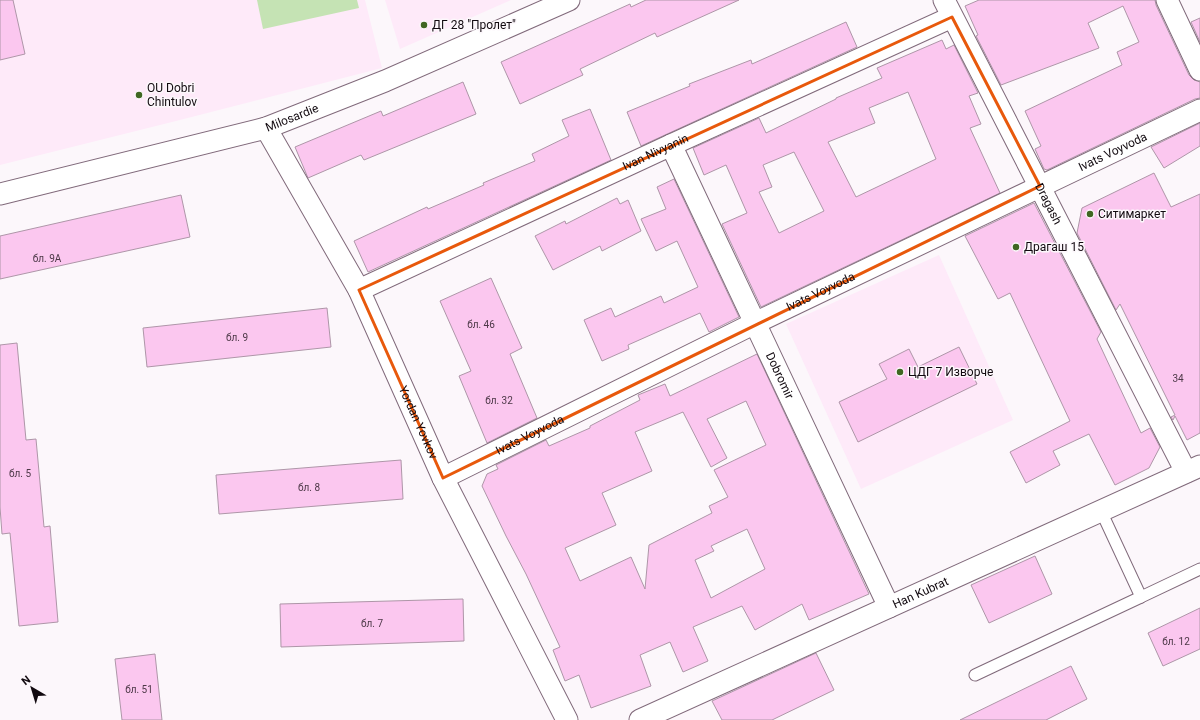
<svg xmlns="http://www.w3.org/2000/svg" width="1200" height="720" font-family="Roboto,sans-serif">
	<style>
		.built { fill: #feeaf9 }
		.green { fill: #c5e3b4 }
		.building { fill: #fbc7ef; stroke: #ae96a8; fill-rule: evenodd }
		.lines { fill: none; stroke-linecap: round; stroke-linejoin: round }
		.service-casing { stroke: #816a7b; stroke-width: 13 }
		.minor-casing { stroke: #816a7b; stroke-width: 23 }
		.service { stroke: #fff; stroke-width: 11 }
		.minor { stroke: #fff; stroke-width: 21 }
		.marked { fill: none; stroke: #e8590c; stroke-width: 3; stroke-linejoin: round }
		.poi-dot { fill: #3f6722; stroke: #fcf7fb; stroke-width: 1.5 }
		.labels { text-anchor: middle; stroke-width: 3; stroke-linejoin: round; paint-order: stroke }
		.number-label { font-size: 10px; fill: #4c3847 }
		.poi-label { font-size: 12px; fill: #11090f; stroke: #fcf7fb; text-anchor: start }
		.street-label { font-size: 12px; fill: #11090f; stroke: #fcf7fb }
	</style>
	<rect width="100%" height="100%" fill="#fcf7fb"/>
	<g class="built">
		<polygon points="0,0 365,0 382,68 176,121 0,165"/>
		<polygon points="385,0 511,0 400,49"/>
		<polygon points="939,255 1013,420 861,489 786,324"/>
	</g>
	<polygon class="green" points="257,0 357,0 359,8 263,29"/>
	<g class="building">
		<polygon points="0,0 13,0 25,54 0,60"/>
		<polygon points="646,0 739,0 657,37 655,33 580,69 583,75 520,104 501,62 630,4 631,7"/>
		<polygon points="979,0 1155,0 1156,5 1189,75 1194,80 1200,82 1200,98 1195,99 1047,170 1044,169 1035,149 1041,146 1025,111 1122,65 1117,52 1139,42 1123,6 1088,23 1099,48 1001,85 976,36 978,35 965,6"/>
		<polygon points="1200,18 1200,42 1191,22"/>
		<polygon points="846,22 857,47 641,146 627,112 690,86 689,84 751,60 752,64"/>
		<path d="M942,40l4,9 8,-4 24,48 -9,3 12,28 -11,4 30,65 -239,114 -39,-83 25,-11 -21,-48 -22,10 -11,-27 66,-30 7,15 70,-34v-1l46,-20 -5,-10zM908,92l28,67 -80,38 -28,-55 47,-19 -6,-15zM794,152l30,59 -45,22 -20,-41 13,-5 -9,-22z"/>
		<polygon points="463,82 476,114 364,160 361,155 308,178 295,147 381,111 383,116"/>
		<polygon points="590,109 611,160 368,272 354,241 427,207 428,209 484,185 483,183 535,161 532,154 569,136 562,120"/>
		<polygon points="1200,123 1200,146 1164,168 1151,147"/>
		<polygon points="1154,173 1171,207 1200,194 1200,433 1187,440 1175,416 1173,420 1171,417 1175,415 1120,304 1116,310 1077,233 1082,208"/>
		<polygon points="674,179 739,317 709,332 700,313 628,345 629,349 602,361 584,320 611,308 615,317 661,296 664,303 698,287 677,241 656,251 641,219 666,209 657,187"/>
		<polygon points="181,195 190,237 0,279 0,236"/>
		<polygon points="617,198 620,204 628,200 641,231 602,251 600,246 553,270 535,236 565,221 566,224"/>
		<polygon points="1034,203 1101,332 1097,339 1141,433 1150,428 1160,447 1149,468 1115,485 1089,434 1053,451 1060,465 1026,483 1010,452 1070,421 1010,293 998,299 965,236"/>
		<polygon points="491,278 522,348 510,354 537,418 487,443 459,376 471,371 440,301"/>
		<polygon points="327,308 331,347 147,367 143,328"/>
		<polygon points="17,343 26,440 36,439 44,527 50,526 58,622 19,626 10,533 2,534 0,507 0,345"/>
		<polygon points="959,347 977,384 858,442 839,402 887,379 879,364 909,349 918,367"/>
		<path d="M757,354l112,240 -60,26 -7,-16 -47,26 -13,-24 -49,21 15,34 -25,11 -13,-30 -30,13 11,31 -60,22 -12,-33 -14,6 -12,-31 7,-3 -34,-73 -20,-38 -24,-50 5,-12 11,-5 -2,-4 50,-25 3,6 41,-18v-2l50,-26 -2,-5 27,-11 5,12zM746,401l20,44 -52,25 14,27 -19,9 3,7 -63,32 -4,44 -14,-32 -51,24 -15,-33 51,-23 -14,-32 50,-22 -17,-39 48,-20 28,55 16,-9 -20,-39zM747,529l18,40 -54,29 -16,-38 19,-9 -3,-5z"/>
		<polygon points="401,460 403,499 219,514 216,475"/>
		<polygon points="1035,556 1052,594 989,623 971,585"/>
		<polygon points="463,599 464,641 281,647 280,604"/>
		<polygon points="1200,608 1200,649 1163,666 1148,633"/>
		<polygon points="816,653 834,690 772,720 722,720 712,701"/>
		<polygon points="155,654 162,720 122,720 115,659"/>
		<polygon points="1071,666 1087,699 1046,720 960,720"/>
	</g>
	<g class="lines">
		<g class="service-casing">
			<g id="service">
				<polyline points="1101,511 1141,597 1200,569"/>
				<polyline points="975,675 1141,597"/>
			</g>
		</g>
		<g class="minor-casing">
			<g id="minor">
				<path id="s1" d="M944,0l242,472"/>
				<polyline points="1167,0 1200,70"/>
				<path id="s2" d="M266,128l93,162 84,188 124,242"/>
				<path id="s3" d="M671,145l218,462"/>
				<path id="s4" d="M0,194l266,-66 119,-47 184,-81"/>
				<path id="s5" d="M359,290l312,-145 281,-128"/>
				<path id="s6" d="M443,478l312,-155 445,-213"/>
				<path id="s7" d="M640,720l560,-254"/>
			</g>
		</g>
		<use href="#service" class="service"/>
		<use href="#minor" class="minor"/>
	</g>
	<path class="marked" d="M952,17l88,169 -597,292 -84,-188z"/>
	<g class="poi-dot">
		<circle cx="424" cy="25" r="4"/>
		<circle cx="139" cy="95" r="4"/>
		<circle cx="1090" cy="214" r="4"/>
		<circle cx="1016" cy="247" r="4"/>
		<circle cx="900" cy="372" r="4"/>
	</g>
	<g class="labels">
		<g class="number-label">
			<text x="47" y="262">бл. 9А</text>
			<text x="481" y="328">бл. 46</text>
			<text x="237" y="341">бл. 9</text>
			<text x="1178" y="382">34</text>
			<text x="499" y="404">бл. 32</text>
			<text x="20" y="477">бл. 5</text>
			<text x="309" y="491">бл. 8</text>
			<text x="372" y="627">бл. 7</text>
			<text x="1176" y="645">бл. 12</text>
			<text x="139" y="693">бл. 51</text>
		</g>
		<g class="poi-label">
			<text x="432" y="29">ДГ 28 "Пролет"</text>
			<text x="147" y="92">OU Dobri<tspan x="147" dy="14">Chintulov</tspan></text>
			<text x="1098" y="218">Ситимаркет</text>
			<text x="1024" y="251">Драгаш 15</text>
			<text x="908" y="376">ЦДГ 7 Изворче</text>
		</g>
		<g class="street-label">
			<text dy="4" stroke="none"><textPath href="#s4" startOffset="302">Milosardie</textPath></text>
			<text dy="4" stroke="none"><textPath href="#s5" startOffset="327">Ivan Nivyanin</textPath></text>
			<text dy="4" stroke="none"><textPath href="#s6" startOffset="745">Ivats Voyvoda</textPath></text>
			<text dy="4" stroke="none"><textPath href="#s1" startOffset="229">Dragash</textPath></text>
			<text dy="4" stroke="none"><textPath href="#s6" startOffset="421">Ivats Voyvoda</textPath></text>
			<text dy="4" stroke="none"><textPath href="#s3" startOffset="255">Dobromir</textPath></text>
			<text dy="4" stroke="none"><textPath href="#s2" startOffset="332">Yordan Yovkov</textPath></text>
			<text dy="4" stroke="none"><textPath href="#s6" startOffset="97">Ivats Voyvoda</textPath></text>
			<text dy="4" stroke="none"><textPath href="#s7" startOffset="308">Han Kubrat</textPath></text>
		</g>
	</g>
	<g transform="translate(32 688) rotate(322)" stroke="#fcf7fb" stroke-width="3" paint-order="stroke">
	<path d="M0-3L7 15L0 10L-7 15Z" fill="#11090f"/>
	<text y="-6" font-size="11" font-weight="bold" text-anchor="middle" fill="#11090f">N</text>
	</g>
</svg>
